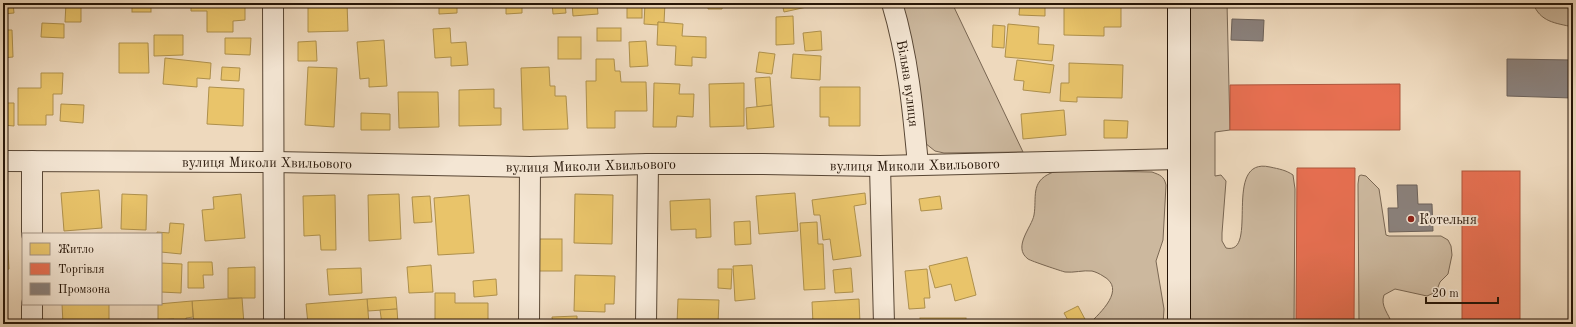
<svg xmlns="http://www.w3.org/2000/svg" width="1576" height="327" font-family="'Old Standard TT',serif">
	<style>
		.green { fill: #ccb89e; stroke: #796652 }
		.homes { fill: #e9c46a; stroke: #ae904c }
		.shops { fill: #e76f51; stroke: #ad543b }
		.industry { fill: #8a817c; stroke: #6c6159 }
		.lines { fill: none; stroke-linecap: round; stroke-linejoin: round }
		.street-casing { stroke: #584634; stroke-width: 22 }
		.secondary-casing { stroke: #261507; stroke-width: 24 }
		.street { stroke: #f4e6d4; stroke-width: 20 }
		.secondary { stroke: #f4e6d4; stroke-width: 22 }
		.poi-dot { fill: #8f2418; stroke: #f4e6d4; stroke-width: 1.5 }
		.labels { text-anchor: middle; stroke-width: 4; stroke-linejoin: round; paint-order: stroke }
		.street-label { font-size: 14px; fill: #261507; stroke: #f4e6d4 }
		.poi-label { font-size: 14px; fill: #261507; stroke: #f4e6d4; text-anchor: start }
	</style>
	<rect width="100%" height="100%" fill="#eed9bd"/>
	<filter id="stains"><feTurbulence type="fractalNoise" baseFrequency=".005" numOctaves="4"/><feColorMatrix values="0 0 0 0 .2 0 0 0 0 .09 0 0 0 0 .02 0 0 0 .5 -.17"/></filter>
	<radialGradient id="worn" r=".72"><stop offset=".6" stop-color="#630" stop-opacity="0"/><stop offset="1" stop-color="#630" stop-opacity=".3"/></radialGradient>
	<g class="green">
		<polygon points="898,3 952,3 1023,152 944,153 935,151 925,143"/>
		<path d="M1190,3h37l3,127 -15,2v44l6,-1 5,6 -4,52v8l4,7c34,8 -5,-92 44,-81 9,2 16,3 23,8l2,14 -1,135h-104z"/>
		<path d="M1533,3h40v24c-18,-4 -33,-5 -40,-24z"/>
		<path d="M1093,171l59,1c8,3 12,4 14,13l-3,55 -7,21 8,48 -1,15h-74c11,-11 38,-35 14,-48 -3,-2 -7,-4 -11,-5 -9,-1 -18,2 -27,1 -4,-1 -34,-11 -37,-13 -16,-12 4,-32 6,-44 3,-17 -4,-33 17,-42 6,-3 34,-2 42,-2z"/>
		<path d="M1361,175l5,1 13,13 7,46 3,1h52l7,4 3,6 1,9 -4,19 -8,8 -4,10 -9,4 -32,-7 -11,6c-4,11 5,19 8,29h-33l-1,-140 1,-8z"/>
	</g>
	<g class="homes">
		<polygon points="3,3 13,3 14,13 3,14"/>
		<polygon points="66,3 81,3 81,22 65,22"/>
		<rect x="132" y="3" width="19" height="9"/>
		<polygon points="191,3 245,3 245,20 233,21 233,32 207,32 207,11 191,11"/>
		<polygon points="308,3 347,3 348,31 308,32"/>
		<polygon points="439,3 457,3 457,13 439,14"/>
		<polygon points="506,3 522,3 522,13 506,14"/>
		<polygon points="552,3 565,3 566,13 553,14"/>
		<polygon points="572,3 597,3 598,14 573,16"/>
		<rect x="627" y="3" width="15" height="15"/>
		<polygon points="645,3 665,3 664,23 658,22 658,25 644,24"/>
		<polygon points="708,3 723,3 722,9 708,9"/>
		<polygon points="782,3 825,3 784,12"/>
		<polygon points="1020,3 1045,3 1045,16 1019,15"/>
		<polygon points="1064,3 1121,3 1121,27 1104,27 1104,36 1064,35"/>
		<polygon points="793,16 794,44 776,45 776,17"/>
		<polygon points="658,22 683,24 682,36 706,37 706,58 692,57 692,66 675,65 676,46 657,45"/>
		<polygon points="42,23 64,24 64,38 41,37"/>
		<polygon points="1008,24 1039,27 1038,44 1054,45 1052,61 1005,57"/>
		<polygon points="993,25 1005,26 1004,48 992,47"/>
		<polygon points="450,28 451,43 466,42 468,65 451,66 451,57 435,58 433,29"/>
		<rect x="597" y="28" width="24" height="13"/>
		<polygon points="3,30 12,30 13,57 3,58"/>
		<polygon points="821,31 822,50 805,51 803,33"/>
		<polygon points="154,35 183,35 183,55 154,56"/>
		<rect x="558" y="37" width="23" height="22"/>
		<polygon points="225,38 251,38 250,55 225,54"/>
		<polygon points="384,40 387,86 369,87 369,78 360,79 357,42"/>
		<polygon points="316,41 317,61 298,61 298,42"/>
		<polygon points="646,41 648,66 630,67 629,42"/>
		<polygon points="119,43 148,43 149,73 119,73"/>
		<polygon points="759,52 775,54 772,74 756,72"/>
		<polygon points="793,54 821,56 820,80 791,78"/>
		<polygon points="165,58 211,63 210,79 197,78 197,87 163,84"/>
		<polygon points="596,59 614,59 615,71 620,71 621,82 646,82 647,111 615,111 615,128 587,128 586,81 596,81"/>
		<polygon points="1017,60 1054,65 1050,93 1023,90 1024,81 1014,80"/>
		<polygon points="1069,63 1123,65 1122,98 1077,97 1077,102 1060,101 1061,83 1069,83"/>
		<polygon points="222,67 240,68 239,81 221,80"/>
		<polygon points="308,67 337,68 334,127 305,125"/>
		<polygon points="549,67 550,86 555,86 555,96 566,96 568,129 523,130 521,68"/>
		<polygon points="41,73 63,73 62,94 53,94 53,115 46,115 46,125 18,125 18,88 41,88"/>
		<polygon points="770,77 772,105 757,107 755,78"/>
		<polygon points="654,83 680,84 679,94 694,94 693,117 677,116 676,127 653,127"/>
		<polygon points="744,83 744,126 710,127 709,84"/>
		<polygon points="209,87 244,89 243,126 207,124"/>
		<polygon points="820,87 860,87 860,126 829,126 829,117 820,117"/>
		<polygon points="494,89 494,108 501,108 501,125 459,126 459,90"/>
		<polygon points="398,92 438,92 439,127 399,128"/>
		<polygon points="3,103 14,103 14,126 3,125"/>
		<polygon points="61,104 84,105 83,123 60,121"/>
		<polygon points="772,105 774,127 747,129 746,108"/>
		<polygon points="1064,110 1066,135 1023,139 1021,114"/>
		<polygon points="361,113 390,114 390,130 361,130"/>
		<polygon points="1104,120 1128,121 1127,138 1104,138"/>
		<polygon points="99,190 102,228 64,231 61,193"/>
		<polygon points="795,193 798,231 759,234 756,196"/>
		<polygon points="865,193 866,204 854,206 861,256 833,260 830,239 823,240 820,215 814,215 812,200"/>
		<polygon points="122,194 147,195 146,230 121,229"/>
		<polygon points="241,194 245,238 205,241 202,210 214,209 213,197"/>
		<polygon points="399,194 401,239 369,241 368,195"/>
		<polygon points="575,194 613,195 612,244 574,243"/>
		<polygon points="335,195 336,250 321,250 320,235 304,236 303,196"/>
		<polygon points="469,195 474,253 438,255 434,198"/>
		<polygon points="430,196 432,222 414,223 412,197"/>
		<polygon points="940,196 942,209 921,211 919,199"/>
		<polygon points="710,199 711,237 696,238 696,229 671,230 670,201"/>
		<polygon points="750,221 751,244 735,245 734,222"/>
		<polygon points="817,222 818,244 823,244 825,289 804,290 800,223"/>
		<polygon points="170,223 184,224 181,254 161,252 161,234 157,234 157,232 169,233"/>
		<rect x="539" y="239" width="23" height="32"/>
		<polygon points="3,250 8,250 9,269 3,270"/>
		<polygon points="967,257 976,295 955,301 951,284 935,288 929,266"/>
		<polygon points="188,262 212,262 213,275 203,275 204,288 188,288"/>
		<polygon points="161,263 182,264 181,293 161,292"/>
		<polygon points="431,265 433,292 409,293 407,267"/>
		<polygon points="752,265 755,299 735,301 733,266"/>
		<polygon points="255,267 255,298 228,298 228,268"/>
		<polygon points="361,268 362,293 329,295 327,269"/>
		<polygon points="851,268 853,292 835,293 833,270"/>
		<polygon points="718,269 732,269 731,289 718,288"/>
		<polygon points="927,269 930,298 924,298 925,308 909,309 905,271"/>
		<polygon points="575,275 615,276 614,304 605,304 605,312 574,311"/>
		<polygon points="496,279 497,295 474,297 473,281"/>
		<polygon points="435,293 455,293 455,303 488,303 488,324 435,324"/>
		<polygon points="396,297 397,309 368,311 367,299"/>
		<polygon points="242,298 244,324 194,324 192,301"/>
		<polygon points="367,299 369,324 308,324 306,304"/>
		<polygon points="678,299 719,300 718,324 677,324"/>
		<polygon points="859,299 860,324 813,324 812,302"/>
		<polygon points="192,301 193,317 186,318 186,324 174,324 174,319 158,320 158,304"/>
		<polygon points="62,304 109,304 109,324 63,324"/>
		<polygon points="1078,306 1087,323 1084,324 1070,324 1064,313"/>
		<polygon points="397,309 398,324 382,324 380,310"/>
		<polygon points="577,316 577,324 553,324 552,317"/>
		<rect x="920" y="318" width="46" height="6"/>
	</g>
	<g class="shops">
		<polygon points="1400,84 1400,130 1230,130 1230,85"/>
		<polygon points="1297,168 1355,168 1354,324 1296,324"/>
		<rect x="1462" y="171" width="58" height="153"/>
	</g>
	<g class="industry">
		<polygon points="1232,19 1264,20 1263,41 1231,40"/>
		<polygon points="1507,59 1573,60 1572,98 1507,96"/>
		<polygon points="1397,185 1417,185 1418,204 1432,204 1433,231 1389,232 1388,208 1398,208"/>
	</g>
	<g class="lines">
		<g class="street-casing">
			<g id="street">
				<polyline points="273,3 274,324"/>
				<path id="s1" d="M892,3c16,53 21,107 26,162"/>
				<path id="s2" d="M3,161l271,1 256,5 118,-3h115l117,2 299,-7"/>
				<polyline points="32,161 32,234"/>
				<polyline points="880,166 884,324"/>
				<polyline points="32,304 32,324"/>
				<polyline points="529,324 530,167"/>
				<polyline points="646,324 648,164"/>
			</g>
		</g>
		<g class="secondary-casing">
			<polyline id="secondary" points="1179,324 1179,3"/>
		</g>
		<use href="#street" class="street"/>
		<use href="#secondary" class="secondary"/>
	</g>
	<circle class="poi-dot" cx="1411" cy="219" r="4"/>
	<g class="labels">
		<g class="street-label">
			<text dy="5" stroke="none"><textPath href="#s1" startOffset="82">Вільна вулиця</textPath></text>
			<text dy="5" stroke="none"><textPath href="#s2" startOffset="264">вулиця Миколи Хвильового</textPath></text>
			<text dy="5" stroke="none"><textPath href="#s2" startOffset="912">вулиця Миколи Хвильового</textPath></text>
			<text dy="5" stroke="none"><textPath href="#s2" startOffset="588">вулиця Миколи Хвильового</textPath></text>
		</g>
		<g class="poi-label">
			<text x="1419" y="224">Котельня</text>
		</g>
	</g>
	<rect width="1576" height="327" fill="none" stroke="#eed9bd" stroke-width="16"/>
	<rect x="4" y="4" width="1568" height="319" fill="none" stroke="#261507" stroke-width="2"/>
	<rect x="8" y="8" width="1560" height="311" fill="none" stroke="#261507"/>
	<rect x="22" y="233" width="140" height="72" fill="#f4e6d4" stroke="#a29282"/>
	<rect x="30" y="243" width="20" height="12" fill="#e9c46a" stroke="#a29282"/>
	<text x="58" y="253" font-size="12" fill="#261507">Житло</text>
	<rect x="30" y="263" width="20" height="12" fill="#e76f51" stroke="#a29282"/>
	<text x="58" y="273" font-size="12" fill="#261507">Торгівля</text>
	<rect x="30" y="283" width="20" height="12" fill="#8a817c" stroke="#a29282"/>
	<text x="58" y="293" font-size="12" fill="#261507">Промзона</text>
	<path d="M1426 297v6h72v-6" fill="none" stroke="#261507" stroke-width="2"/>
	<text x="1432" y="297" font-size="12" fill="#261507" stroke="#f4e6d4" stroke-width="3" paint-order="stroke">20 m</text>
	<rect width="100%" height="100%" filter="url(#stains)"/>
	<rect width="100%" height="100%" fill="url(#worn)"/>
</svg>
